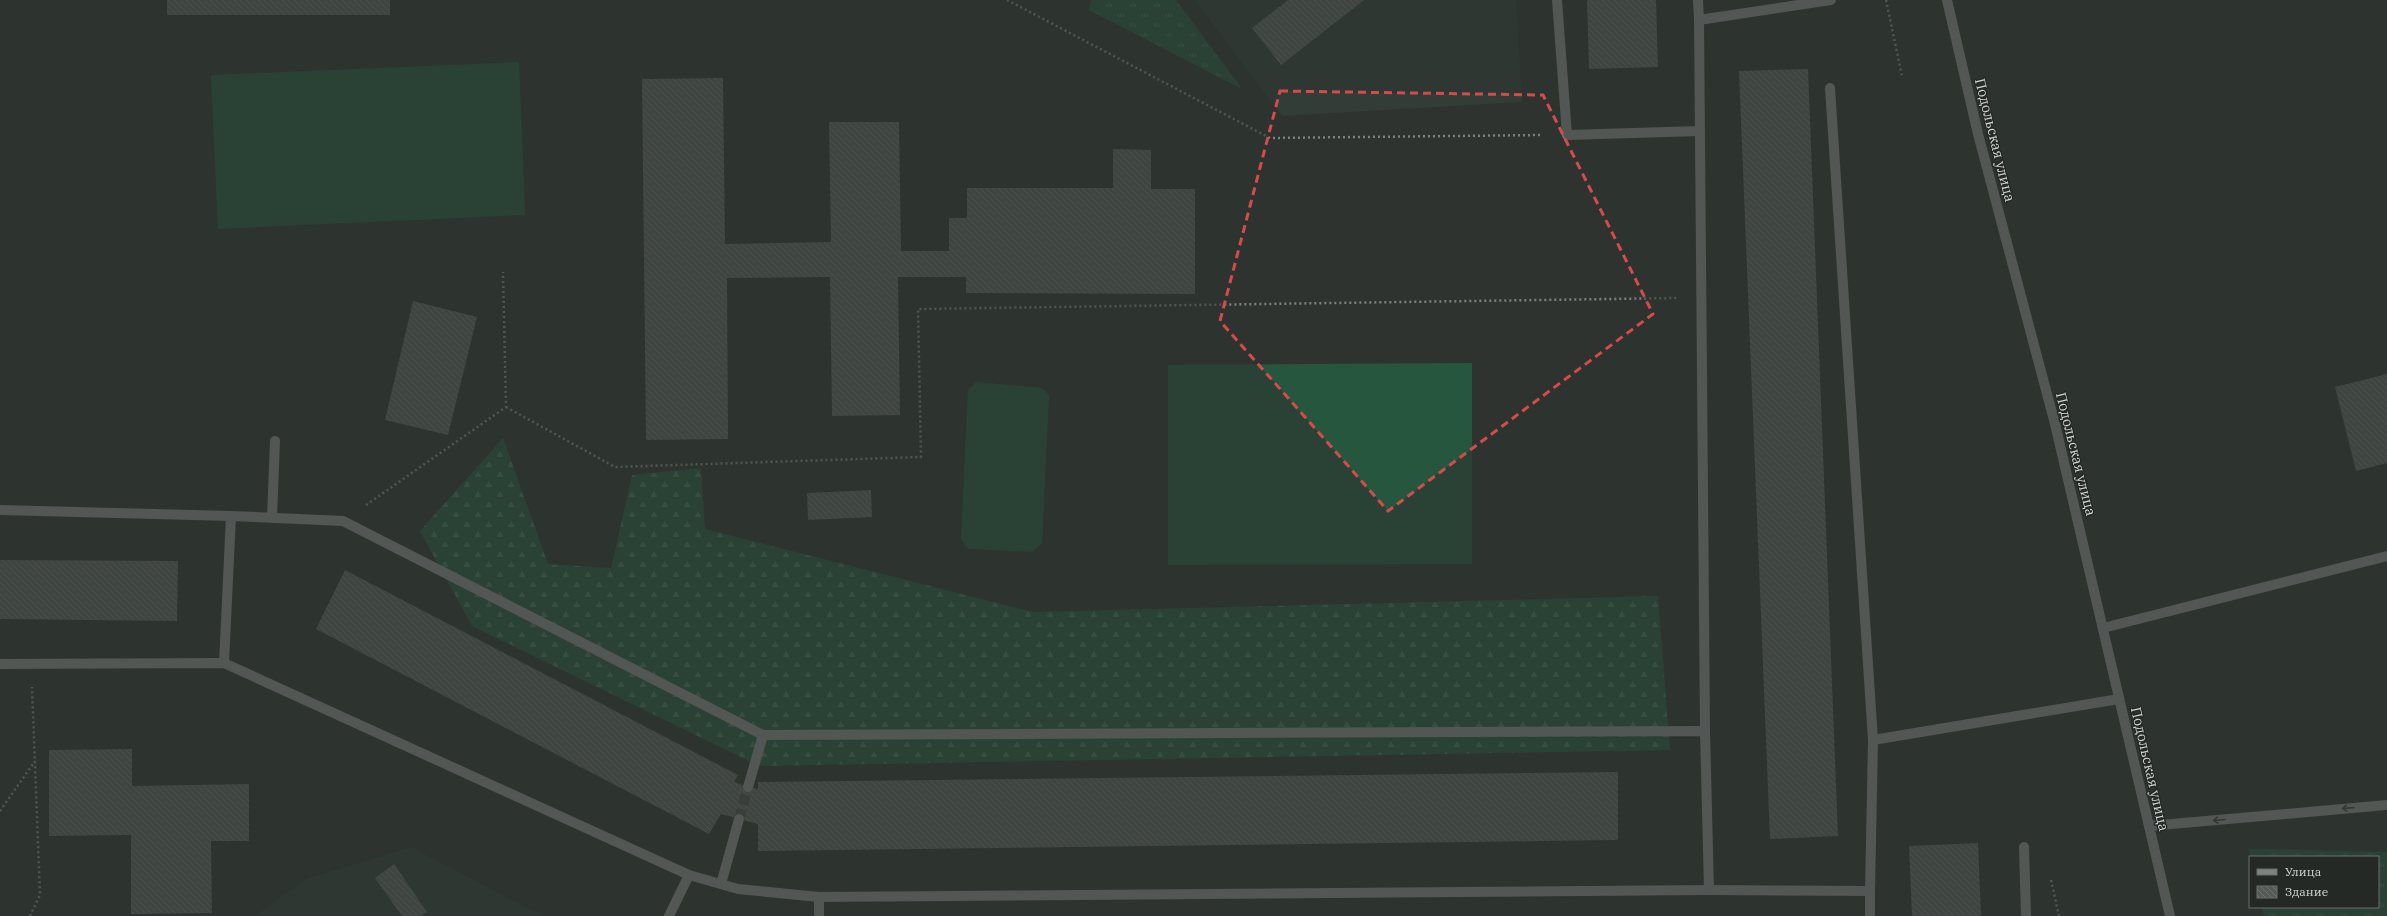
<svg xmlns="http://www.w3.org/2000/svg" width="2387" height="916" font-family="'IBM Plex Serif',serif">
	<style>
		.built { fill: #323d37 }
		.grass { fill: url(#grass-tufts) }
		.forest { fill: url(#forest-firs) }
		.pitch { fill: #27563e }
		.building { fill: url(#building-back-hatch) }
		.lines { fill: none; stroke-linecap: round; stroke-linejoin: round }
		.minor-tunnel { stroke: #474b49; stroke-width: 10; stroke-dasharray: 10 5; stroke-linecap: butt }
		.path { stroke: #7d817f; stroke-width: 2.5; stroke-dasharray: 2 3; stroke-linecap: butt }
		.minor { stroke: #7f8280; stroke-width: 10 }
		.oneway { stroke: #3b3f3c }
		.marked { fill: none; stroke: #d54b4a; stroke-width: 3; stroke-dasharray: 8 5; stroke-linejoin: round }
		.labels { text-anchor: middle; stroke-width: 3; stroke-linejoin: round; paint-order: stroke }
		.street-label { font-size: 14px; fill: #d2d5d4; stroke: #242926 }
	</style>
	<defs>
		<pattern id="grass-tufts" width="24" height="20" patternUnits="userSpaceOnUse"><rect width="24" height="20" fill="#27563e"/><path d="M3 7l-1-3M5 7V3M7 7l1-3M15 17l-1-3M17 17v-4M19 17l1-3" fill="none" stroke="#456d59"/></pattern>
		<pattern id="forest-firs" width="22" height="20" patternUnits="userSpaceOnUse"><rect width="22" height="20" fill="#27563e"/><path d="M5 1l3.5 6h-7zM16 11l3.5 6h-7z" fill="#456d59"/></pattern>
		<pattern id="building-back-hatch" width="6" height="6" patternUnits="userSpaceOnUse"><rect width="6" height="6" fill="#555b57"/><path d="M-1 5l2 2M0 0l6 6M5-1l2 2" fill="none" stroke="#6d726e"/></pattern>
	</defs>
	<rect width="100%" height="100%" fill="#2e3330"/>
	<g class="built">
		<polygon points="1195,0 1516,0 1522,102 1282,116"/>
		<polygon points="411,847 543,916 255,916 306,879"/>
	</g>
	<g class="grass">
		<polygon points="1091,0 1176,0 1242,89 1089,10"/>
		<polygon points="2249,849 2387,852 2387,916 2264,916 2262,907 2378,907 2378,857 2251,857"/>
	</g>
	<polygon class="forest" points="503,438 548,564 611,568 632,475 701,468 705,529 1033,612 1658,596 1670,750 759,766 472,626 420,531"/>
	<g class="pitch">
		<polygon points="519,62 525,215 218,229 211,75"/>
		<polygon points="1472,363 1472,564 1168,565 1168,365"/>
		<polygon points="976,382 1042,388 1049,395 1042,543 1032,552 968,549 961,539 968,390"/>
	</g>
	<g class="building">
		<rect x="167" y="0" width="223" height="15"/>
		<polygon points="1288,0 1364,0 1281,65 1252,28"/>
		<polygon points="1587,0 1656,0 1658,67 1589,69"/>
		<polygon points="1808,69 1838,836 1770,839 1739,71"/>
		<polygon points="723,78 725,244 831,242 829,122 899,122 901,251 949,251 949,218 967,218 967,188 1113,188 1113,149 1151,150 1151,189 1195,189 1195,294 966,293 966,277 898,277 900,415 832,416 830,277 727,278 728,439 646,440 642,79"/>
		<polygon points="413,301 477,317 448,435 385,420"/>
		<polygon points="2387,374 2387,463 2356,471 2335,387"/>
		<polygon points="871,490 872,517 808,520 807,493"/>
		<polygon points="0,560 178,561 177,621 0,619"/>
		<polygon points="345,570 738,775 734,782 748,787 758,789 758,782 1618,772 1618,840 758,851 758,824 721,814 709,834 316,629"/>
		<polygon points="132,749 132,786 249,784 249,841 211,841 212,913 131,914 131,835 49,836 49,750"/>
		<polygon points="1978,843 1981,916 1912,916 1909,846"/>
		<polygon points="394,864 427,912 421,916 402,916 375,878"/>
	</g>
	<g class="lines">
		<polyline class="minor-tunnel" points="739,819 748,787"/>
		<g class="path">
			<polyline points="1007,0 1270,138 1543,135"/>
			<polyline points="1886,0 1902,76"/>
			<polyline points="506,407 615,467 921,457 918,309 1677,298"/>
			<polyline points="366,505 506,407 503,272"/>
			<polyline points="0,811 35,761"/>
			<polyline points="2051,880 2059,916"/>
			<polyline points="30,916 40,895 32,687"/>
		</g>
		<g class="minor">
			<polyline points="1557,0 1567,135 1700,131"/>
			<polyline points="1698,0 1699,20 1831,0"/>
			<polyline points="1947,0 1978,134 2055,424 2170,916"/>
			<polyline points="1699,20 1705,731"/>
			<polyline points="1830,88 1873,740"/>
			<polyline points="0,510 231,516 224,663"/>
			<polyline points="231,516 343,521 763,735 748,787"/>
			<polyline points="272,518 275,441"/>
			<polyline points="2103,628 2387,556"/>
			<polyline points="0,664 224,663 689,875 738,889 819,897 1709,890 1870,891 1873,740 2119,699"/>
			<polyline points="763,735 1705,731 1709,890"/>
			<polyline points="2149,826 2387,805"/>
			<polyline points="2024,847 2026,916"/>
			<polyline points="721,884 739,819"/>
			<polyline points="1870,891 1870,916"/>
			<polyline points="669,916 689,875"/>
			<polyline points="819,916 819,897"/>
		</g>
	</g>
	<defs><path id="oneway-shaft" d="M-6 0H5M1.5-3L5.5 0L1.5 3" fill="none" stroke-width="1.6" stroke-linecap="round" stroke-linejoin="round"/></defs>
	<g class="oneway">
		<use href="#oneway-shaft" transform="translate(2348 808) rotate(175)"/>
		<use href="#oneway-shaft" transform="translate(2219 820) rotate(175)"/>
	</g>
	<path d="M0 0H2387V916H0ZM1280,91l263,4 110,219 -265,197 -168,-190z" fill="#2e3330" fill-opacity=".55" fill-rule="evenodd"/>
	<path class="marked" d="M1280,91l263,4 110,219 -265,197 -168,-190z"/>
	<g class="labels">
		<g class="street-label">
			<text transform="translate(1995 140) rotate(76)" y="5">Подольская улица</text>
			<text transform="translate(2076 454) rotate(76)" y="5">Подольская улица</text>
			<text transform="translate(2150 769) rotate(77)" y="5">Подольская улица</text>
		</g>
	</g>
	<rect x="2249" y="856" width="130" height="52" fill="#242926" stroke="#6a6e6c"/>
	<rect x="2257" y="869" width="20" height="6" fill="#7f8280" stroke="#6a6e6c"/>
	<text x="2285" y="876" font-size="12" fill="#d2d5d4">Улица</text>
	<rect x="2257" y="886" width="20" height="12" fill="url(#building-back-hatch)" stroke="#6a6e6c"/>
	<text x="2285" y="896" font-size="12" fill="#d2d5d4">Здание</text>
</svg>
